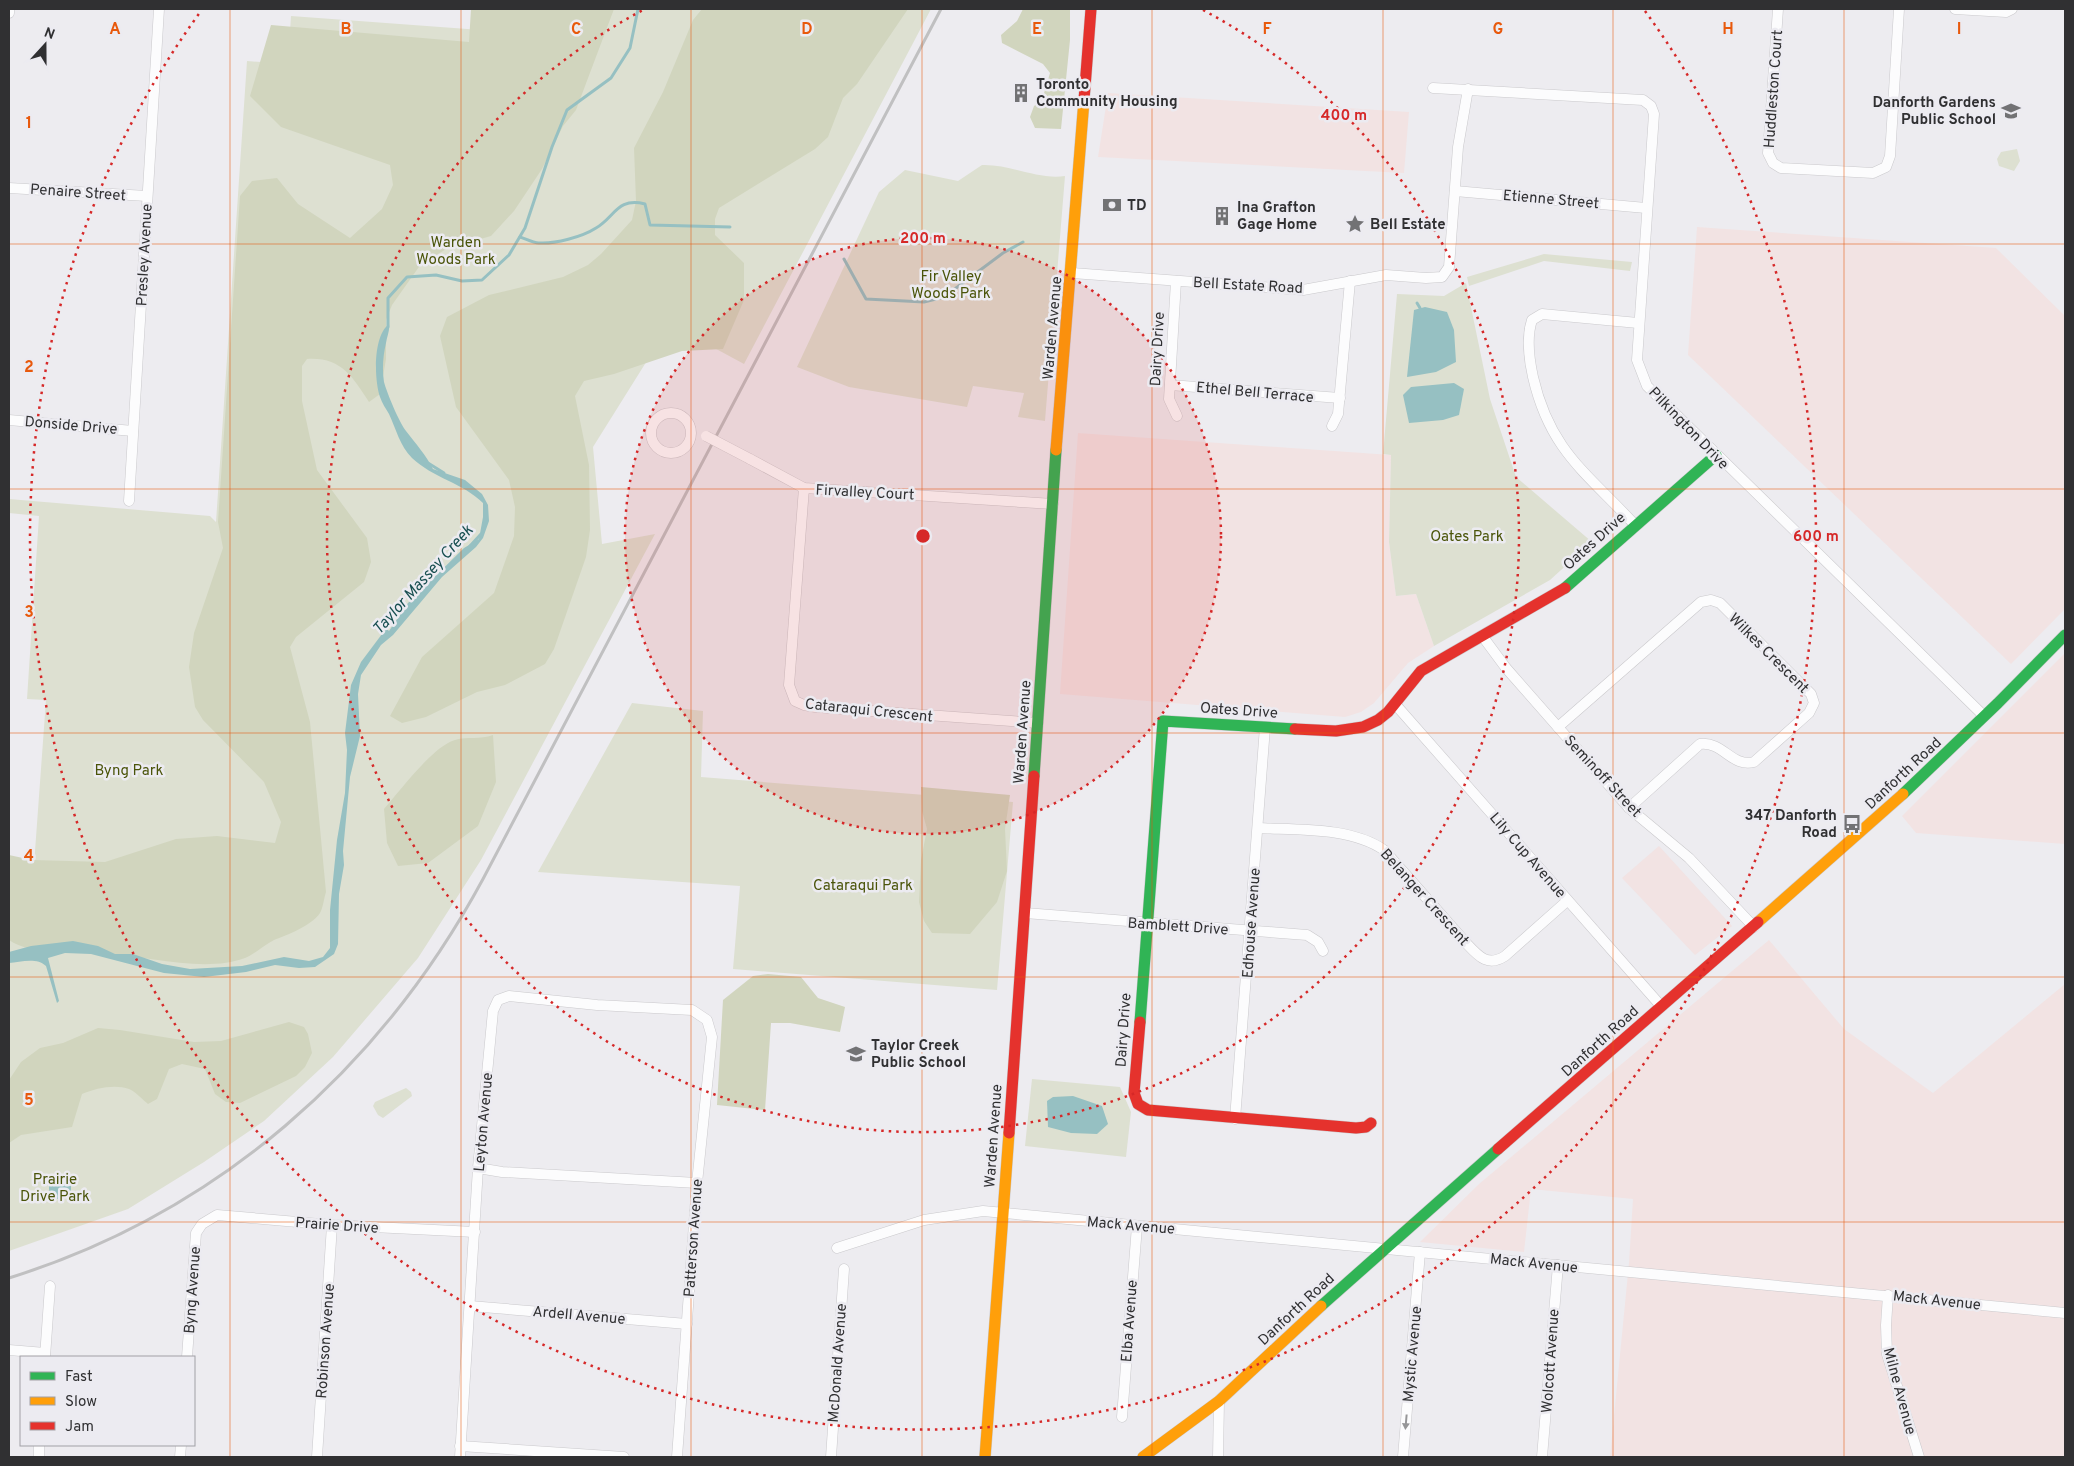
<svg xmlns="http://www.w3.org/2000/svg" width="2074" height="1466" font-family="Overpass,sans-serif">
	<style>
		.industrial { fill: #f2e3e3 }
		.green { fill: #dde0d1 }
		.forest { fill: #d1d5be }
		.water { fill: #96c0c2 }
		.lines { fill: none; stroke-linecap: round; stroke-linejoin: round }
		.stream { stroke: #96c0c2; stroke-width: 3 }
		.street-casing { stroke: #cac9cc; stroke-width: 11 }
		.fast-casing { stroke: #cac9cc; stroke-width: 12 }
		.slow-casing { stroke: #cac9cc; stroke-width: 12 }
		.jam-casing { stroke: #cac9cc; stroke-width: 12 }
		.street { stroke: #fcfcfd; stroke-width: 10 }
		.fast { stroke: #30b455; stroke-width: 11 }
		.slow { stroke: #ff9f0a; stroke-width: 11 }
		.jam { stroke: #e5322d; stroke-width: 11 }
		.rail { stroke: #c0c0c1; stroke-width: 3 }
		.street-bridge-casing { stroke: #cac9cc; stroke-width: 11; stroke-linecap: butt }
		.street-bridge { stroke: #fcfcfd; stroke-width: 10 }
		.oneway { fill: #969698 }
		.grid { fill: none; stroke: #e8590c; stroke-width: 1; stroke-opacity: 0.55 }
		.ring { fill: none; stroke: #d62828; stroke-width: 2.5; stroke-dasharray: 2.5 5 }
		.labels { text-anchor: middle; stroke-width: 5; stroke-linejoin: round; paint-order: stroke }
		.poi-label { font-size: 15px; font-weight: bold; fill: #303032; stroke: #ecebf1; text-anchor: start }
		.street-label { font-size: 15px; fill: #303032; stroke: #ecebf1 }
		.park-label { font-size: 15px; fill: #4a5409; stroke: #ecebf1 }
		.water-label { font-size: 16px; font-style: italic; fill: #184f51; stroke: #ecebf1 }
		.grid-label { font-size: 16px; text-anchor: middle; font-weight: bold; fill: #e8590c; stroke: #ecebf1; stroke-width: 5; stroke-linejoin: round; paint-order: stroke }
		.centre { fill: #d62828; stroke: #ecebf1; stroke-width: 2.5 }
		.ring-label { font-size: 15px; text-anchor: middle; font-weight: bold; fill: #d62828; stroke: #ecebf1; stroke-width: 5; stroke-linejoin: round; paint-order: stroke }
	</style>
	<rect width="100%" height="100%" fill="#edecf0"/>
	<g class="industrial">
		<polygon points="1108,93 1409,112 1404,173 1098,157"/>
		<polygon points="1697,227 1996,248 2065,316 2065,609 2011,664 1688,355"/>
		<polygon points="1078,433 1391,455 1389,542 1396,596 1416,594 1434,646 1408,663 1374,703 1361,712 1345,717 1060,694"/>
		<polygon points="2065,653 2065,844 1916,833 1902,816"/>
		<polygon points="1659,846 1732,926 1695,955 1622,878"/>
		<polygon points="1769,940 1844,1029 1933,1093 2065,984 2065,976 2065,1457 1610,1457 1629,1263 1633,1199 1531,1189 1524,1252 1420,1242 1479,1184"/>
	</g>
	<g class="green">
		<polygon points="482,9 931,9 744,364 670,324 593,447 602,544 655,534 481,860 418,958 333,1057 264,1121 204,1162 128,1209 9,1251 9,866 34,865 46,700 27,699 39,516 9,513 9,499 210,516 216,522 247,61 288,64 291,16 481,30"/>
		<polygon points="2017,149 2020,161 2014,171 1999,166 1997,159 2001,152"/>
		<path d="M982,165c28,-1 56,15 83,11l-20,245 -27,-4 6,-24 -51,-7 -6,21 -118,-20 -52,-20 82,-175 26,-22 53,11z"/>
		<polygon points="1544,254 1632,262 1630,271 1544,261 1469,286 1467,277"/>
		<polygon points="1466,283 1490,399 1516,477 1592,542 1550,580 1434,646 1416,594 1396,596 1389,542 1391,455 1383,454 1397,294 1444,296"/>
		<polygon points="632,703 703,711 701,777 1013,802 997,990 733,969 740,886 538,872"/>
		<polygon points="1032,1079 1120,1087 1131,1112 1126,1157 1025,1146"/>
		<polygon points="406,1088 411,1092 412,1096 383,1118 378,1115 373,1106 375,1102"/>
	</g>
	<g class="forest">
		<path d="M471,9h143l-38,101 -13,16 -21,43 -28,42 -23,25 -43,12 -27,16 -29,41 -6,15v39l-6,35 -11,8c-17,-26 -28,-45 -62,-43l-5,7v35l15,69 50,68 4,24 -7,20 -68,55 -6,10 20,75 16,170c-2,6 -3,16 -6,21 -9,13 -33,22 -46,27 -10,5 -19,14 -29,18 -40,15 -97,-2 -140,-4 -26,-2 -74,2 -96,-14v-85l23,5 73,2 71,-23 41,-3 58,7 6,-21 -17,-40 -61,-62 -8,-13 -6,-40 5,-34 29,-85 -5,-26 22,-326 12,-15 25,-3 21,26 52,34 32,-29 11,-24 -3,-20 -109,-38 -31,-31 21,-71 198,17z"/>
		<polygon points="702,9 908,9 857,84 843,98 828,137 815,149 719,208 715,219 715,235 744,263 744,300 723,349 682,351 614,374 584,381 575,396 589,465 590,530 586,557 554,649 545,664 505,685 477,692 426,717 402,723 390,716 422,657 494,593 514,536 515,507 509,480 456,407 440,336 447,317 489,295 563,277 588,265 601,254 632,220 636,201 634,148 663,92 693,20"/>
		<polygon points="1023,9 1070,9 1070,40 1061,129 1035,128 1030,117 1034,106 1042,100 1050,73 1043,64 1002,43 1001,35 1017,21"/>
		<path d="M493,735l3,47 -18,44 -50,37 -30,3 -11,-23 -3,-34c16,-18 49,-63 71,-69 13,-4 25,0 38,-5z"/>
		<polygon points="921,787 1010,795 1005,829 1007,871 997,902 970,934 932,933 924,921 919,902 921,860 927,829 922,811"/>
		<polygon points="768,974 801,977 818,998 845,1007 840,1032 790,1023 771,1023 765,1110 717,1105 723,1000 753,976"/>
		<path d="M289,1022l15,5 4,7 4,19 -7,14 -9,9 -56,27 -14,-1 -11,-8 -10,-25 -23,-5 -13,5 -12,30 -9,5c-5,-4 -12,-12 -19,-15 -14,-5 -33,-1 -47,5l-10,33 -51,8 -12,8v-63l12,-18 19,-14 23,-5 35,-15 22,2 74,12 27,-1z"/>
	</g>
	<g class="water">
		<polygon points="1425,307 1447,312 1454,330 1456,362 1436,372 1407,377 1414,310"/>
		<path d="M389,324c1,7 -2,12 -3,19 -3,13 -4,26 -2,39 3,11 15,40 22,49 10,13 20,24 27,38l32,11 17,14 6,11 1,16 -6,17 -7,9 -34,30 -49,58 -12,10 -20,30 -3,19 2,42 -10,41 -7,74 1,14 -5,29 -1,50 -4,10 -19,13 -16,1 -24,-3 -29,7 -42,5 -40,-4 -73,-19 -26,-1 -17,5 11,43 -2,2 -11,-37c-9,-9 -26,-4 -37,-3v-11l22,-6 42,-5 25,5 17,8h18l29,10 28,5 52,-3 42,-9 25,4 14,-4 7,-9v-38l7,-70 8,-47 2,-43 -2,-17 6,-48 10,-23 24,-32 2,-1 2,2 19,-28 56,-55 15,-9 4,-22v-14c-20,-20 -50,-25 -71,-45 -12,-12 -16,-29 -23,-44 -3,-5 -7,-11 -9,-17 -6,-18 -7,-61 9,-73z"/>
		<polygon points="1454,383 1464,389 1459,415 1443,420 1409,423 1403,395 1411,387"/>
		<polygon points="1073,1096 1102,1106 1108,1124 1097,1134 1071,1133 1048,1127 1047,1101 1053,1097"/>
		<circle cx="60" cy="1188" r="11"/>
	</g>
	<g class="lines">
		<g class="stream">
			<path d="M520,237c6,2 13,6 19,6 16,1 43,-6 57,-15 19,-11 21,-31 49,-24l5,21 80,2"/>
			<polyline points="844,259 866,299 924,302 944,297 1003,253 1023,242"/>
			<polyline points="1417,303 1420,308"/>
			<polyline points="388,327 388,298 407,277 436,275 462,281 482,280 509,255 525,228 552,147 567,110 611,78 630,48 638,9"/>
			<polyline points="428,463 444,473"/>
			<polyline points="470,546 481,534"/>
		</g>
		<g class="street-casing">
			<g id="street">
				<polyline points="1778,9 1768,153 1773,163 1781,168 1873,173 1886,167 1890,156 1899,9"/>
				<polyline points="1955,9 2006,12 2012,9"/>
				<polyline points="9,13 9,9"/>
				<polyline points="1433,88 1643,100 1651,106 1654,114 1637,360 1647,386 1984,716"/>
				<polyline points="9,188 147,196"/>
				<polyline points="1455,191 1646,208"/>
				<polyline points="1072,273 1303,290 1386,275 1426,278 1442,277 1449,267 1458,147 1468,89"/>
				<polyline points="1176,281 1169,399 1177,416"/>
				<polyline points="1170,385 1340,398"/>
				<circle cx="671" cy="433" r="20"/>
				<polyline points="9,420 133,431"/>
				<polyline points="1332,426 1338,414 1350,281"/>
				<polyline points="750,459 804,488 1053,504"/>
				<polyline points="804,488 789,685 795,701 804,705 815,707 1038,723"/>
				<polyline points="129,501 159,9"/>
				<path d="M1635,525c-48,-52 -85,-74 -102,-148 -4,-18 -7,-39 -1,-57l10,-6 96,9"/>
				<polyline points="1483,637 1506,668 1629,808 1689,858 1754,927"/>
				<polyline points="1395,704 1661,1006"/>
				<path d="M1558,727l143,-125 10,-2 9,3 91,91 3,9 -5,10 -55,49c-22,6 -31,-21 -54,-18l-71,64"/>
				<path d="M1258,828c40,2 93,-1 126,22l83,94c12,13 21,23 38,12l62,-55"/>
				<polyline points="1025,913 1307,935 1318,942 1323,951"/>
				<polyline points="1235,1119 1265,727"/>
				<polyline points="478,1168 502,1172 697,1183"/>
				<polyline points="837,1248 924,1220 983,1211 2065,1313"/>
				<polyline points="1888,1295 1886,1325 1887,1354 1919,1457"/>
				<polyline points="470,1306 687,1324"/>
				<polyline points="9,1350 45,1353"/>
				<polyline points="45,1357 50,1286"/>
				<polyline points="187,1357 196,1233 202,1224 217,1215 332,1225 475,1232"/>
				<polyline points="1122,1417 1137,1226"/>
				<polyline points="460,1446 624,1457"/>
				<polyline points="39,1457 39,1445"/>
				<polyline points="180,1457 181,1445"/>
				<polyline points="317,1457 332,1225"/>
				<polyline points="460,1457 478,1168 493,1011 498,1000 509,996 597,1005 692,1010 707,1020 712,1037 697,1183 677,1457"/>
				<polyline points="831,1457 844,1269"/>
				<polyline points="1218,1457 1219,1401"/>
				<polyline points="1403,1457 1420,1252"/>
				<polyline points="1542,1457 1558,1265"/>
			</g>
		</g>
		<g class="fast-casing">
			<g id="fast">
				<polyline points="1565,588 1716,455"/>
				<polyline points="1034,776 1056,450"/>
				<polyline points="1903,794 1998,703 2065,635"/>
				<polyline points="1140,1022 1163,721 1295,729"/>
				<polyline points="1321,1306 1498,1149"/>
			</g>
		</g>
		<g class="slow-casing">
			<g id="slow">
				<polyline points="1056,450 1084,100"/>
				<polyline points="1758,922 1903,794"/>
				<polyline points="985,1457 1009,1133"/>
				<polyline points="1143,1457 1219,1401 1321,1306"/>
			</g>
		</g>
		<g class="jam-casing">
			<g id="jam">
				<polyline points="1084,100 1091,9"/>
				<polyline points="1295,729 1336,731 1363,727 1378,720 1388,712 1421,671 1565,588"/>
				<polyline points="1140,1022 1134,1093 1138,1104 1148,1110 1356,1128 1366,1127 1371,1123"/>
				<polyline points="1009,1133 1034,776"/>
				<polyline points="1498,1149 1758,922"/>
			</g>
		</g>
		<use href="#street" class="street"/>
		<use href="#fast" class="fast"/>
		<use href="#slow" class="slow"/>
		<use href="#jam" class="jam"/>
		<path class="rail" d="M9,1278c208,-65 371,-208 474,-399l458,-870"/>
		<g class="street-bridge-casing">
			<polyline id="street-bridge" points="706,436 750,459"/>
		</g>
		<use href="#street-bridge" class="street-bridge"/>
	</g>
	<defs><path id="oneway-solid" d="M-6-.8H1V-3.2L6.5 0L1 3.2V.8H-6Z" transform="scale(1.25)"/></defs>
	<use class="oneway" href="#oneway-solid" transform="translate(1406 1422) rotate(95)"/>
	<path class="grid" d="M230,9v1448M461,9v1448M691,9v1448M922,9v1448M1152,9v1448M1383,9v1448M1613,9v1448M1844,9v1448M9,244h2056M9,489h2056M9,733h2056M9,977h2056M9,1222h2056"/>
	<circle cx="923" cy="536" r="298" fill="#d62828" fill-opacity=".12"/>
	<g class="ring">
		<circle cx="923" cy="536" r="298"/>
		<path d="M1203 10A596 596 0 1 1 643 10"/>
		<path d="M1645 11A893 893 0 1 1 201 11"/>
	</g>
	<defs>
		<g id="building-bare" transform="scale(1.5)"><path d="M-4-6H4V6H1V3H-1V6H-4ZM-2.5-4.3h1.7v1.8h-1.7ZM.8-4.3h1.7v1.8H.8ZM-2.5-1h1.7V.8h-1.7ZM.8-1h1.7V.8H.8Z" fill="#727274" stroke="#ecebf1" stroke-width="2.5" paint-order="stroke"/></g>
		<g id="school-bare" transform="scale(1.5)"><path d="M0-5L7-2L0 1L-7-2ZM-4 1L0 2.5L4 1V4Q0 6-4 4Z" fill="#727274" stroke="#ecebf1" stroke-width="2.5" paint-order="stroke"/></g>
		<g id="bank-bare" transform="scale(1.5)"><path d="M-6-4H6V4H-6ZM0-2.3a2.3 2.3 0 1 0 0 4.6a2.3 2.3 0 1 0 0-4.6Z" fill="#727274" stroke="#ecebf1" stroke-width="2.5" paint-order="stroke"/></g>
		<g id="sight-bare" transform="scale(1.5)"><path d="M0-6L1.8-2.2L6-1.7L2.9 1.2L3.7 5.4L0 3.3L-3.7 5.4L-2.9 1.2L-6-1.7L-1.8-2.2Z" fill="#727274" stroke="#ecebf1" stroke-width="2.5" paint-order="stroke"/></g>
		<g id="bus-bare" transform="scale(1.5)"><path d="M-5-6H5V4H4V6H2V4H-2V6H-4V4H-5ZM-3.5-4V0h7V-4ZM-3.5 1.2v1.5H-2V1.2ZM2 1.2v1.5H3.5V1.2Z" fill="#727274" stroke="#ecebf1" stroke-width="2.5" paint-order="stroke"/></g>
	</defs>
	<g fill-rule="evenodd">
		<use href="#building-bare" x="1021" y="93"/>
		<use href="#school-bare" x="2011" y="111"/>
		<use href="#bank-bare" x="1112" y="205"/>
		<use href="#building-bare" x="1222" y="216"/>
		<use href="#sight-bare" x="1355" y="224"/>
		<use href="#bus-bare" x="1852" y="824"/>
		<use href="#school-bare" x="856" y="1054"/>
	</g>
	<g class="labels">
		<g class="poi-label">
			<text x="1036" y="89">Toronto<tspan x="1036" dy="17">Community Housing</tspan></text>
			<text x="1996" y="107" text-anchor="end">Danforth Gardens<tspan x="1996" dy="17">Public School</tspan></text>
			<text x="1127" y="210">TD</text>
			<text x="1237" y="212">Ina Grafton<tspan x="1237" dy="17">Gage Home</tspan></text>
			<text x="1370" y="229">Bell Estate</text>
			<text x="1837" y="820" text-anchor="end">347 Danforth<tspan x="1837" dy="17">Road</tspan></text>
			<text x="871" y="1050">Taylor Creek<tspan x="871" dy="17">Public School</tspan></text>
		</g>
		<g class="street-label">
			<text transform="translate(1773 89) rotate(-86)" y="5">Huddleston Court</text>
			<text transform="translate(78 192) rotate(4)" y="5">Penaire Street</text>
			<text transform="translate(1551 199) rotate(5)" y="5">Etienne Street</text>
			<text transform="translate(144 255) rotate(-87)" y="5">Presley Avenue</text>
			<text transform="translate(1248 285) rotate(3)" y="5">Bell Estate Road</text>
			<text transform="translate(1052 328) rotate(-85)" y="5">Warden Avenue</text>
			<text transform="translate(1157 349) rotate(-87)" y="5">Dairy Drive</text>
			<text transform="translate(1255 392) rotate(5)" y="5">Ethel Bell Terrace</text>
			<text transform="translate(71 425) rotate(5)" y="5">Donside Drive</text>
			<text transform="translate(1689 428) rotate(46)" y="5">Pilkington Drive</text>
			<text transform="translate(865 492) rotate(3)" y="5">Firvalley Court</text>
			<text transform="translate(1594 541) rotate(-42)" y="5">Oates Drive</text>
			<text transform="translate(1769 653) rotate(45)" y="5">Wilkes Crescent</text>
			<text transform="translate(869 710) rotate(6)" y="5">Cataraqui Crescent</text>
			<text transform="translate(1239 710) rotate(4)" y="5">Oates Drive</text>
			<text transform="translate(1022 732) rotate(-86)" y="5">Warden Avenue</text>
			<text transform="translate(1903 773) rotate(-43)" y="5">Danforth Road</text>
			<text transform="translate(1603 776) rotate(47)" y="5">Seminoff Street</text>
			<text transform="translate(1528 855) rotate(49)" y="5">Lily Cup Avenue</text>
			<text transform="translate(1425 897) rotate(48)" y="5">Belanger Crescent</text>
			<text transform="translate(1251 923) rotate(-86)" y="5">Edhouse Avenue</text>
			<text transform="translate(1178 926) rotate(4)" y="5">Bamblett Drive</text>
			<text transform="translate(1123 1030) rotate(-86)" y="5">Dairy Drive</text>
			<text transform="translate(1600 1041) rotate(-42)" y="5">Danforth Road</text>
			<text transform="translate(483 1122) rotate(-85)" y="5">Leyton Avenue</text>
			<text transform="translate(993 1136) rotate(-86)" y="5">Warden Avenue</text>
			<text transform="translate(337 1225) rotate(4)" y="5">Prairie Drive</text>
			<text transform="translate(1131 1225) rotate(5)" y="5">Mack Avenue</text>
			<text transform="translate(693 1238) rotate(-86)" y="5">Patterson Avenue</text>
			<text transform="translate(1534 1263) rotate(6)" y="5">Mack Avenue</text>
			<text transform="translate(192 1290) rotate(-86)" y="5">Byng Avenue</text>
			<text transform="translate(1937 1300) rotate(6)" y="5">Mack Avenue</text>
			<text transform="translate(1296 1309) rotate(-43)" y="5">Danforth Road</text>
			<text transform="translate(579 1315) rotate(5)" y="5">Ardell Avenue</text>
			<text transform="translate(1129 1321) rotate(-86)" y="5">Elba Avenue</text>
			<text transform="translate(325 1341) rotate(-86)" y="5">Robinson Avenue</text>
			<text transform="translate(1412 1354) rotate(-85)" y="5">Mystic Avenue</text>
			<text transform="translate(1550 1361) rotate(-86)" y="5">Wolcott Avenue</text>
			<text transform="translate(837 1363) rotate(-86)" y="5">McDonald Avenue</text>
			<text transform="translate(1900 1391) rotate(75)" y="5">Milne Avenue</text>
		</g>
		<g class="park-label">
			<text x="456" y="247">Warden<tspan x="456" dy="17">Woods Park</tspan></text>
			<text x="951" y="281">Fir Valley<tspan x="951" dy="17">Woods Park</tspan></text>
			<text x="1467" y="541">Oates Park</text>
			<text x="129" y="775">Byng Park</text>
			<text x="863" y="890">Cataraqui Park</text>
			<text x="55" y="1184">Prairie<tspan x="55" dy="17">Drive Park</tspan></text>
		</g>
		<g class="water-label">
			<text transform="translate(422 579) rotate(-48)" y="6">Taylor Massey Creek</text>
		</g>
	</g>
	<g class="grid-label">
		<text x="115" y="34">A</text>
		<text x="346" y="34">B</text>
		<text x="576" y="34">C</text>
		<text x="807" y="34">D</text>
		<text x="1037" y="34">E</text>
		<text x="1267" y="34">F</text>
		<text x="1498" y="34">G</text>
		<text x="1728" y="34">H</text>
		<text x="1959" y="34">I</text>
		<text x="29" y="128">1</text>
		<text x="29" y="372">2</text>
		<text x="29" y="617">3</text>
		<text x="29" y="861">4</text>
		<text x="29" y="1105">5</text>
	</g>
	<circle cx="923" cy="536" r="8" class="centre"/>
	<g class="ring-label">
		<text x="1344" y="120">400 m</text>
		<text x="923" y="243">200 m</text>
		<text x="1816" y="541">600 m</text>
	</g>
	<rect width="2074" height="1466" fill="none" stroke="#303032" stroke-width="20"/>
	<rect x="20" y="1356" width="175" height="90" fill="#ecebf1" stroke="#a1a0a5"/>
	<rect x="30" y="1372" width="25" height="8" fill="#30b455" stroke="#a1a0a5"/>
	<text x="65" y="1381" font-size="15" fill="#303032">Fast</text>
	<rect x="30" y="1397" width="25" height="8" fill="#ff9f0a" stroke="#a1a0a5"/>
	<text x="65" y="1406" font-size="15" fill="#303032">Slow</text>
	<rect x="30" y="1422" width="25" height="8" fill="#e5322d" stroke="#a1a0a5"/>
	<text x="65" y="1431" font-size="15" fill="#303032">Jam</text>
	<g transform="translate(45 45) rotate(21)" stroke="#ecebf1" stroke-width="4" paint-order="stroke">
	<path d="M0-4L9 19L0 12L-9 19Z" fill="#303032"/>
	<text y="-8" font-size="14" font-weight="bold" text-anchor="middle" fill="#303032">N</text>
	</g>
</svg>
